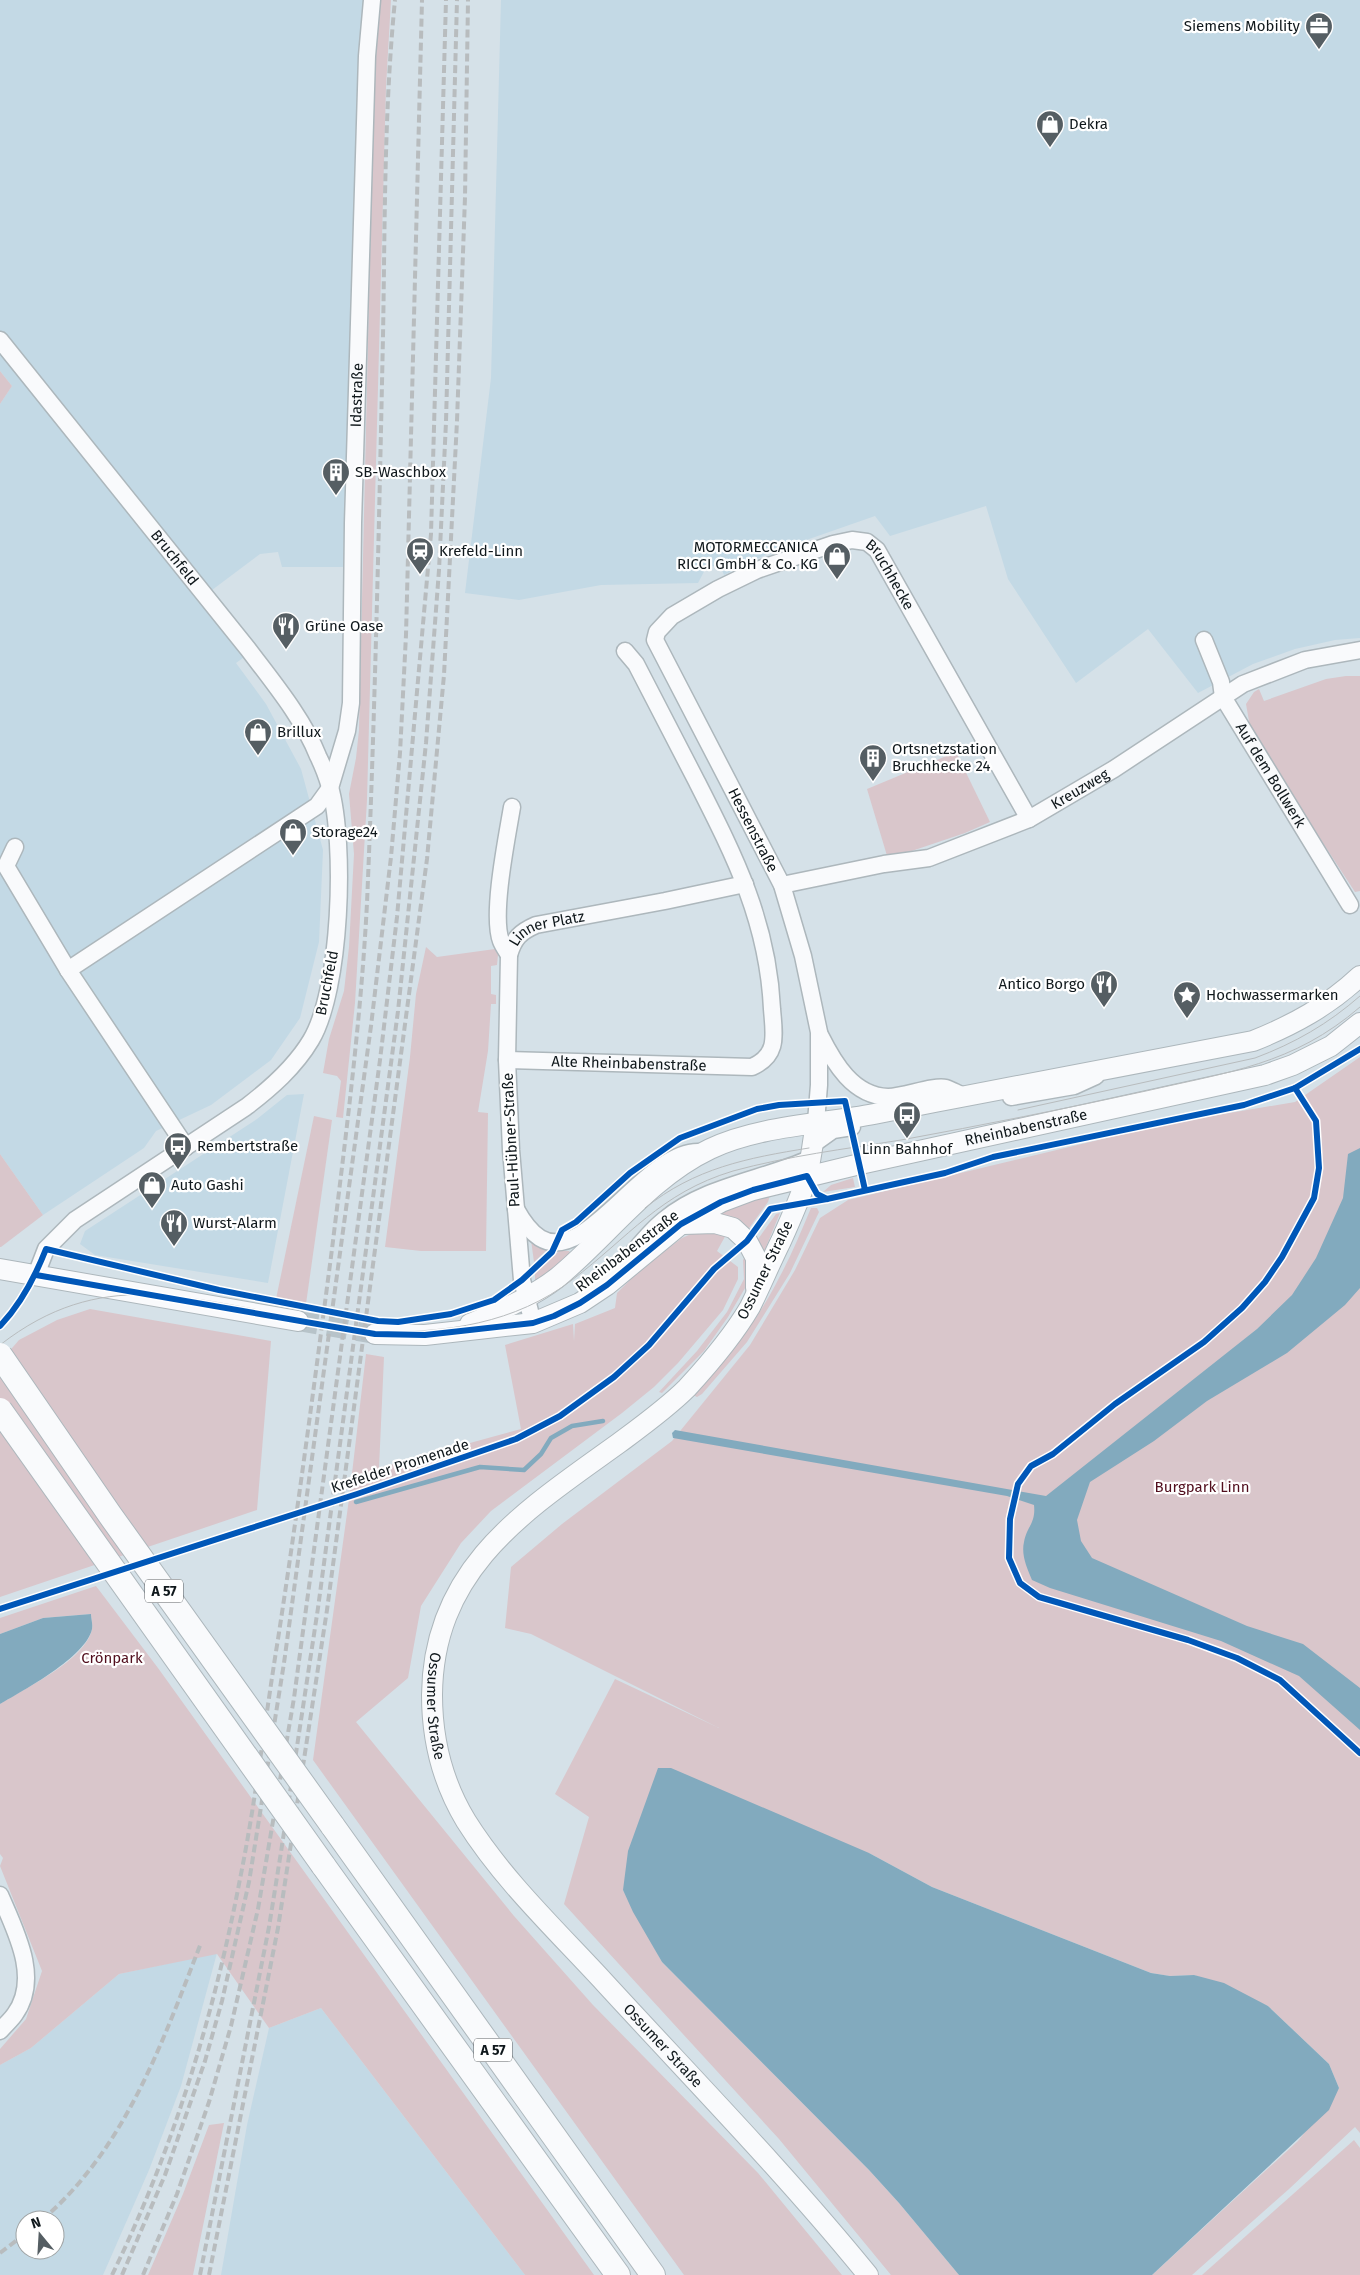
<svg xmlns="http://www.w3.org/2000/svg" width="1360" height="2275" font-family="'Fira Sans',sans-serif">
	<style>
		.built { fill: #c3d9e5; fill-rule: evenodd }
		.green { fill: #d9c6cb }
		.water { fill: #82aabe }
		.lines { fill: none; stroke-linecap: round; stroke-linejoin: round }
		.stream { stroke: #82aabe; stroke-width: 4.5 }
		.major-tunnel { stroke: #b7c3c9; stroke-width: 20; stroke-dasharray: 20 10; stroke-linecap: butt }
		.minor-casing { stroke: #adb7bc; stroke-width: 19 }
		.major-casing { stroke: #adb7bc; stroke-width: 22 }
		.highway-casing { stroke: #adb7bc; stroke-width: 26 }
		.minor { stroke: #f9fafc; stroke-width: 16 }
		.major { stroke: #f9fafc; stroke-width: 20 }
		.highway { stroke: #f9fafc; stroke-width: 24 }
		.tram { stroke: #b8bcbe; stroke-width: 1 }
		.rail { stroke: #b8bcbe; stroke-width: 4; stroke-dasharray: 8 4; stroke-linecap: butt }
		.highway-bridge-casing { stroke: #adb7bc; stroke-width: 26; stroke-linecap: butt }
		.highway-bridge { stroke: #f9fafc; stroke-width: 24 }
		.cycleway-casing { stroke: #fff; stroke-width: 9 }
		.cycleway { stroke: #0057b8; stroke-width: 6 }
		.labels { text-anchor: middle; stroke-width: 4.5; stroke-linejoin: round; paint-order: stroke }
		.shield { fill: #fff; stroke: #585d60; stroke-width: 1 }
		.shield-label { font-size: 14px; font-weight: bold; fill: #10181c }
		.poi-label { font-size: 15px; fill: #10181c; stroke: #fff; text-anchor: start }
		.street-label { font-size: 15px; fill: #10181c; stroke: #fff }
		.park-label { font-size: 15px; fill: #510e1d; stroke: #fff }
	</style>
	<rect width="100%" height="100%" fill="#d5e1e8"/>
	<g class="built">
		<polygon points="0,0 365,0 348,567 282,567 278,552 260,554 212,590 258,647 236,663 266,704 301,769 323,850 319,942 300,1018 271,1060 211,1105 156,1131 144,1148 43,1215 0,1154 0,404 12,386 0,371"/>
		<polygon points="501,0 1360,0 1360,638 1335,640 1295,649 1253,664 1198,693 1148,629 1076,683 1008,579 986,506 890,536 875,516 769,553 724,575 722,570 708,564 698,583 601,585 519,600 465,593 491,378"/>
		<polygon points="304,1094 268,1283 95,1255 80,1244 85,1231 257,1119 287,1095"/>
		<path d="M217,1953l-36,133 -32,84 -46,105h-103v-210l31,-17 88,-74zM25,2220h30v30h-30z"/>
		<polygon points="321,2008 525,2275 221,2275 247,2125 269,2028"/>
	</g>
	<g class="green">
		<polygon points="380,0 391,0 386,87 367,800 355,1003 343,1118 336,1117 341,1081 337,1076 323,1073 329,1039 344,991 349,947 354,854 349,794 356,758 359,730 374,85"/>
		<polygon points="0,371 12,386 0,404"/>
		<polygon points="1346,676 1360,676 1360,891 1355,892 1245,724 1249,721 1246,704 1254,692 1259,689 1264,701 1326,679"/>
		<polygon points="956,752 990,822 965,833 888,859 867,789"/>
		<polygon points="426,947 437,957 495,949 498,955 497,965 491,966 491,994 496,995 496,1004 491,1004 488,1051 478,1112 488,1113 486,1251 421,1251 385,1247 410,1057 416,994"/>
		<polygon points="1360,1057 1360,2133 1355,2127 1289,2189 1192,2275 1152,2275 1298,2141 1339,2088 1329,2064 1268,2006 1194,1975 1170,1976 1151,1973 932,1887 869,1853 623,1890 662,1962 869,2170 899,2203 959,2275 891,2275 779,2139 564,1904 589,1817 555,1794 615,1679 719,1728 531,1634 505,1628 511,1567 562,1524 672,1441 750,1345 795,1270 820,1218 848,1200 1115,1136 1200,1118 1295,1102"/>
		<polygon points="314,1116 332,1120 306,1304 276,1299"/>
		<polygon points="0,1154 43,1215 1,1247 0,1247"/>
		<polygon points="853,1178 855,1187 823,1192 831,1185"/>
		<polygon points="770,1195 768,1202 747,1231 718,1212"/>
		<path d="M811,1208h6l2,4 -29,61 -43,69 -45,52 -5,3 -4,-2c33,-35 64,-73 86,-117 12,-22 22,-46 32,-70z"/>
		<polygon points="780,1213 764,1252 756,1242 776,1214"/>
		<polygon points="700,1230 727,1233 717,1251 738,1267 738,1279 723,1310 678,1363 654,1387 622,1413 491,1511 461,1543 421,1606 408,1678 356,1722 514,1916 593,2005 758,2173 842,2275 684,2275 313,1760 349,1499 366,1354 384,1357 379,1468 521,1429 505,1345 573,1324 574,1341 575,1324 615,1308 617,1293 643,1267 682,1238"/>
		<polygon points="531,1240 548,1249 534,1262"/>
		<polygon points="559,1251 569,1251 571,1254 535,1282 535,1273"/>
		<polygon points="747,1253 748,1283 728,1317 704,1351 662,1393 659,1392 697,1351 727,1312 744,1279 743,1260"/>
		<polygon points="90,1309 271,1341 257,1510 0,1597 0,1362 19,1340 57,1320"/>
		<path d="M96,1586l62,82 436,607h-69l-204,-267 -52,20 -52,-74 -98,20 -88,74 -31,17v-16l26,-30 16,-48 -42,-105 3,-8 -3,-4v-150c25,-16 86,-44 92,-75 1,-4 -1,-11 -1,-15l-48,4 -43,16v-16z"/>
		<polygon points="224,2123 193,2275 148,2275 183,2194 209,2125"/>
		<polygon points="1354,2140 1360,2148 1360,2275 1202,2275"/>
	</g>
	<g class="water">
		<path d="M1360,1148v140l-15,17 -58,48 -80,48 -53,40 -64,41 -13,38 4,21 11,17 155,68 56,18 57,44v42l-61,-54 -78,-35 -171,-53 -18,-8c-5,-12 -11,-25 -8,-38 3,-16 12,-19 10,-37l-27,-9 -334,-58 -1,-5 3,-3 371,66 211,-167 35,-34 24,-37 27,-60 5,-44z"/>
		<path d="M91,1614c0,4 2,11 1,15 -6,28 -68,61 -92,75v-70l43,-16z"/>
		<polygon points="658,1768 671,1768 869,1853 932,1887 1151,1973 1170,1976 1194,1975 1224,1983 1268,2006 1329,2064 1339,2088 1329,2110 1152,2275 959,2275 899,2203 869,2170 662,1962 633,1912 623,1890 628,1851"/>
	</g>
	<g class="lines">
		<polyline class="stream" points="356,1502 480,1467 524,1470 541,1454 551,1438 572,1426 603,1421"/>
		<polyline class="major-tunnel" points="298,1321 375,1334"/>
		<g class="minor-casing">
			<g id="minor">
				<path id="s1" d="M0,340l248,309c24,32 55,69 70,107 5,10 9,21 12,31 16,57 11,203 -19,253 -16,27 -40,48 -65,67l-171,113 -29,29 -10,26"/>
				<path id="s2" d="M1204,640l17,42 2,15 127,208"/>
				<polyline points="15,847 6,866 68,970 186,1147"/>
				<path id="s3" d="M782,885l102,-21 45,-6 100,-39 85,-50 129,-85 62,-24 55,-10"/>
				<path d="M509,955c-3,-5 -6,-9 -8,-14 -10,-26 6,-104 11,-134"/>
				<path id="s4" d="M68,970l249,-164 13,-18 17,-57 4,-28 2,-180 14,-467 5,-56"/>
				<path d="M820,1035c14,28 33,61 68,62 16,0 45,-12 58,-9 6,2 12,6 18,8"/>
				<path id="s5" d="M507,1060l245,7c27,-12 22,-32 20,-58 -4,-87 -37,-152 -75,-227 -21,-40 -41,-79 -61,-118l-11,-13"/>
				<polyline points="1011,1097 1074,1086 1096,1076"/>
				<path id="s6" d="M816,1122l3,-37v-53l-16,-76 -21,-71 -127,-245 2,-8 15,-16 46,-27 39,-19 76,-26 19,-4 15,2 10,8 152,269"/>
				<polyline points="812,1145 833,1130 852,1127"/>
				<path d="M516,1209c6,11 13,22 24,29 46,28 104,-86 158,-86"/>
				<path d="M623,1265c13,-16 25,-32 41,-45 41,-34 98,-40 145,-61"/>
				<path id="s7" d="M533,1323l-11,-43 -11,-130 -4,-90 2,-105c5,-17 11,-23 27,-30l129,-24 80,-17"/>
				<path d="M0,1895c15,35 41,83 15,119 -4,6 -10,11 -15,17"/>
			</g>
		</g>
		<g class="major-casing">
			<g id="major">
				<path id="s8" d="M816,1122c-3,19 -5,39 -10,58 -7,21 -16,41 -25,61 -11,22 -20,44 -31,66 -17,29 -40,56 -63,81 -20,20 -45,38 -68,55 -93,67 -186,124 -187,252 0,45 11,88 34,126 37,59 90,109 138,161 89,97 181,191 264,293"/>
				<polyline points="683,1224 715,1223 733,1228 747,1241 756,1258 756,1288"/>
				<polyline points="0,1269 298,1321"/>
				<path d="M470,1324c29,-13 61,-26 87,-46 51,-42 92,-100 153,-129 48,-23 112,-25 164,-35 126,-25 252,-49 379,-73 40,-16 75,-35 107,-65"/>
				<path id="s9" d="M375,1334l50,1 108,-12 47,-20 27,-18 74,-61 40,-22 32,-12 107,-26 405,-89 28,-10 38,-19 29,-23"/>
			</g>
		</g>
		<g class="highway-casing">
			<g id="highway">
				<polyline points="332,1825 653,2275"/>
				<polyline points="323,1865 618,2275"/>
			</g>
		</g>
		<use href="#minor" class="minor"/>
		<use href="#major" class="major"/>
		<use href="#highway" class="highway"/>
		<g class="tram">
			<path d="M1018,1110l237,-52c40,-15 73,-34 105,-62"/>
			<path d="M645,1208c50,-40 102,-50 164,-60"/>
			<path d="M376,1331c69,3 140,-8 196,-51 57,-43 88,-87 161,-109 55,-15 112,-22 168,-31 82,-15 163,-31 245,-49 82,-19 147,-26 214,-84"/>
			<path d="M0,1345c101,-79 186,-46 299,-28"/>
		</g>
		<g class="rail">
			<path d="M42,2220c84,-72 120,-177 159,-277"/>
			<polyline points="0,2253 25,2234"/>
			<path d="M112,2275c61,-125 102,-260 128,-396 16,-79 25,-160 38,-240 20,-130 37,-260 54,-390 14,-115 29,-230 35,-346 8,-189 12,-378 16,-567 2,-112 1,-225 12,-336"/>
			<polyline points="122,2275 165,2175 205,2061 222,2001 249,1882 284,1663 371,1026 391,857 400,753 406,635 422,0"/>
			<polyline points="143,2275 177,2194 209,2102 231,2026 258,1909 294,1698 380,1060 397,917 431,534 446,0"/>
			<polyline points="200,2275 269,1927 281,1852 318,1608 398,1011 426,743 439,570 446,422 457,0"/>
			<polyline points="209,2275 278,1928 327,1610 427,859 444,675 457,421 465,197 468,0"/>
		</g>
		<g class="highway-bridge-casing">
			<g id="highway-bridge">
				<polyline points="0,1355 110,1515 332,1825"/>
				<polyline points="0,1410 323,1865"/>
			</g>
		</g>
		<use href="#highway-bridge" class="highway-bridge"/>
		<g class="cycleway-casing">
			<g id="cycleway">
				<polyline points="1295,1088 1316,1121 1319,1168 1314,1198 1282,1257 1265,1282 1242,1308 1204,1342 1115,1404 1053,1454 1031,1466 1018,1484 1010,1519 1009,1558 1020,1583 1039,1597 1188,1640 1237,1658 1280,1680 1360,1753"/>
				<polyline points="36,1275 375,1334 425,1335 533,1323 554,1316 580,1303 607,1285 681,1224 721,1202 753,1190 807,1176 817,1194 827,1199"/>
				<path d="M0,1326c21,-22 35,-49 46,-77l173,41 159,31 20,1 53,-8 43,-14 28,-20 30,-28 10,-22 14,-8 54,-49 50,-35 77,-29 22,-4 66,-4 20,89"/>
				<polyline points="0,1609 357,1494 516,1439 560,1416 614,1377 649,1345 714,1269 747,1241 770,1209 827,1199 945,1173 993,1157 1244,1105 1295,1088 1360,1049"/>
			</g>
		</g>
		<use href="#cycleway" class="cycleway"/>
	</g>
	<defs>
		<g id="office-pin" transform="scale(1.4375)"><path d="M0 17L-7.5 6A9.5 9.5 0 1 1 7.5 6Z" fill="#555e63" stroke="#fff"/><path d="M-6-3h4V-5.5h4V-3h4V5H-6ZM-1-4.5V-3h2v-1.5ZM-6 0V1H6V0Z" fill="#fff"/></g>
		<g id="shop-pin" transform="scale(1.4375)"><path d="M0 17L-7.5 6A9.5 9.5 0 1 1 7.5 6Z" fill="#555e63" stroke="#fff"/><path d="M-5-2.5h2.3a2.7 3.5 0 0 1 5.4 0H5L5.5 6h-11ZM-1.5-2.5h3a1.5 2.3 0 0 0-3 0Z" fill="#fff"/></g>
		<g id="building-pin" transform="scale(1.4375)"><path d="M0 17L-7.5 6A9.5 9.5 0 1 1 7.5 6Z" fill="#555e63" stroke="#fff"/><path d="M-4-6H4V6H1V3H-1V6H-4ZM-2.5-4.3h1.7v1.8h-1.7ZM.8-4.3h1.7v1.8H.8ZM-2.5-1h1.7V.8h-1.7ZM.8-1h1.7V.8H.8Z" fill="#fff"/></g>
		<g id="station-pin" transform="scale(1.4375)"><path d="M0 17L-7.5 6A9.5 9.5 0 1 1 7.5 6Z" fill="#555e63" stroke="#fff"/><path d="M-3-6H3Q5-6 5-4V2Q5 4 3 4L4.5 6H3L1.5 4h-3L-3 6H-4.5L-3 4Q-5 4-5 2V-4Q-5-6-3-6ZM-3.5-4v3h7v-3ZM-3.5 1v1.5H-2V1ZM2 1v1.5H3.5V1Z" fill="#fff"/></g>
		<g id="restaurant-pin" transform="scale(1.4375)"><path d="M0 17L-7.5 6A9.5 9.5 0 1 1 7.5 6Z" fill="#555e63" stroke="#fff"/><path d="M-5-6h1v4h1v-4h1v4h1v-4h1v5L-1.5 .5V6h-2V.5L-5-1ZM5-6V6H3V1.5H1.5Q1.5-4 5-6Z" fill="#fff"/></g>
		<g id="sight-pin" transform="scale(1.4375)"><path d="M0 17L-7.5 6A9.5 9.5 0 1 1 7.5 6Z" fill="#555e63" stroke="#fff"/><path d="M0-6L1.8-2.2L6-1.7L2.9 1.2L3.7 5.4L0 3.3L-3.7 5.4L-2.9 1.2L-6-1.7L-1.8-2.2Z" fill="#fff"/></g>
		<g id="bus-pin" transform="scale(1.4375)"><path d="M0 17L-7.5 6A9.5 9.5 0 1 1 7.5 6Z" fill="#555e63" stroke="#fff"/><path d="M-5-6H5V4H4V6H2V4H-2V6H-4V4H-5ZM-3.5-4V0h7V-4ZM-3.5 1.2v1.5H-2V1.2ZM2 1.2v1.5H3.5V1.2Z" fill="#fff"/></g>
	</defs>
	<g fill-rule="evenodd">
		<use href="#office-pin" x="1319" y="26"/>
		<use href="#shop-pin" x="1050" y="124"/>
		<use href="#building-pin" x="336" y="472"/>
		<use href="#station-pin" x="420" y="551"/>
		<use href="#shop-pin" x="837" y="556"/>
		<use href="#restaurant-pin" x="286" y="626"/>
		<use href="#shop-pin" x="258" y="732"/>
		<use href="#building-pin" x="873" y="758"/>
		<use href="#shop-pin" x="293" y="832"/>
		<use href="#restaurant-pin" x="1104" y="984"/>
		<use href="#sight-pin" x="1187" y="995"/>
		<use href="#bus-pin" x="907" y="1115"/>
		<use href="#bus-pin" x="178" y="1146"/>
		<use href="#shop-pin" x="152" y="1185"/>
		<use href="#restaurant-pin" x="174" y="1223"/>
	</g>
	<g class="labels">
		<g class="shield">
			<rect x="145" y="1579.5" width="38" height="23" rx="4"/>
			<rect x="474" y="2038.5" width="38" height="23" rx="4"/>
		</g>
		<g class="shield-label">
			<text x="164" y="1596">A 57</text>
			<text x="493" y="2055">A 57</text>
		</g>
		<g class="poi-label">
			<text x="1300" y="31" text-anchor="end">Siemens Mobility</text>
			<text x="1069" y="129">Dekra</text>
			<text x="355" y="477">SB-Waschbox</text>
			<text x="818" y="552" text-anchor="end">MOTORMECCANICA<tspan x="818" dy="17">RICCI GmbH &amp; Co. KG</tspan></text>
			<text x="439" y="556">Krefeld-Linn</text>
			<text x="305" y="631">Grüne Oase</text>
			<text x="277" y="737">Brillux</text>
			<text x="892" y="754">Ortsnetzstation<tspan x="892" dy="17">Bruchhecke 24</tspan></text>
			<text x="312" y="837">Storage24</text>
			<text x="1085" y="989" text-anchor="end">Antico Borgo</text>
			<text x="1206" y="1000">Hochwassermarken</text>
			<text x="197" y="1151">Rembertstraße</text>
			<text x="907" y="1154" text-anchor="middle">Linn Bahnhof</text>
			<text x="171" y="1190">Auto Gashi</text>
			<text x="193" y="1228">Wurst-Alarm</text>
		</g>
		<g class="street-label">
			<text dy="5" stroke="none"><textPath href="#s4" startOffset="716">Idastraße</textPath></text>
			<text dy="5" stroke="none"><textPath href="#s1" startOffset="279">Bruchfeld</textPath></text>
			<text dy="5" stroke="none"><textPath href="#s6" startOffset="800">Bruchhecke</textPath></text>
			<text dy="5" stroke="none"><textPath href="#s2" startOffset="152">Auf dem Bollwerk</textPath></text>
			<text dy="5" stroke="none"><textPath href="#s3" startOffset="316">Kreuzweg</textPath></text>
			<text transform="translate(753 830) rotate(63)" y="5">Hessenstraße</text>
			<text dy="5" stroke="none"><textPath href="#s7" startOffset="421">Linner Platz</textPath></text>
			<text transform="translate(327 983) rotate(-79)" y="5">Bruchfeld</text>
			<text dy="5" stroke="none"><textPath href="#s5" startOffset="122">Alte Rheinbabenstraße</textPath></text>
			<text dy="5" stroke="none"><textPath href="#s9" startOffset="698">Rheinbabenstraße</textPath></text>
			<text transform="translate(511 1140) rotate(-93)" y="5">Paul-Hübner-Straße</text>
			<text transform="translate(627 1251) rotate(-37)" y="5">Rheinbabenstraße</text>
			<text transform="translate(765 1270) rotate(-64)" y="5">Ossumer Straße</text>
			<text transform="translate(400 1466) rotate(-18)" y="5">Krefelder Promenade</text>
			<text dy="5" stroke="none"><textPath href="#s8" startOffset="728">Ossumer Straße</textPath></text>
			<text dy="5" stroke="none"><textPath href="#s8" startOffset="1148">Ossumer Straße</textPath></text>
		</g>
		<g class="park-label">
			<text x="1202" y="1492">Burgpark Linn</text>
			<text x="112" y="1663">Crönpark</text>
		</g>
	</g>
	<g transform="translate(40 2235) rotate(342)"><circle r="24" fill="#ffffff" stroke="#9fa3a4"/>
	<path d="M0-4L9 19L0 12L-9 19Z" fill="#555e63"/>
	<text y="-8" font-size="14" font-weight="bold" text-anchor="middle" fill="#10181c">N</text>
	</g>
</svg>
